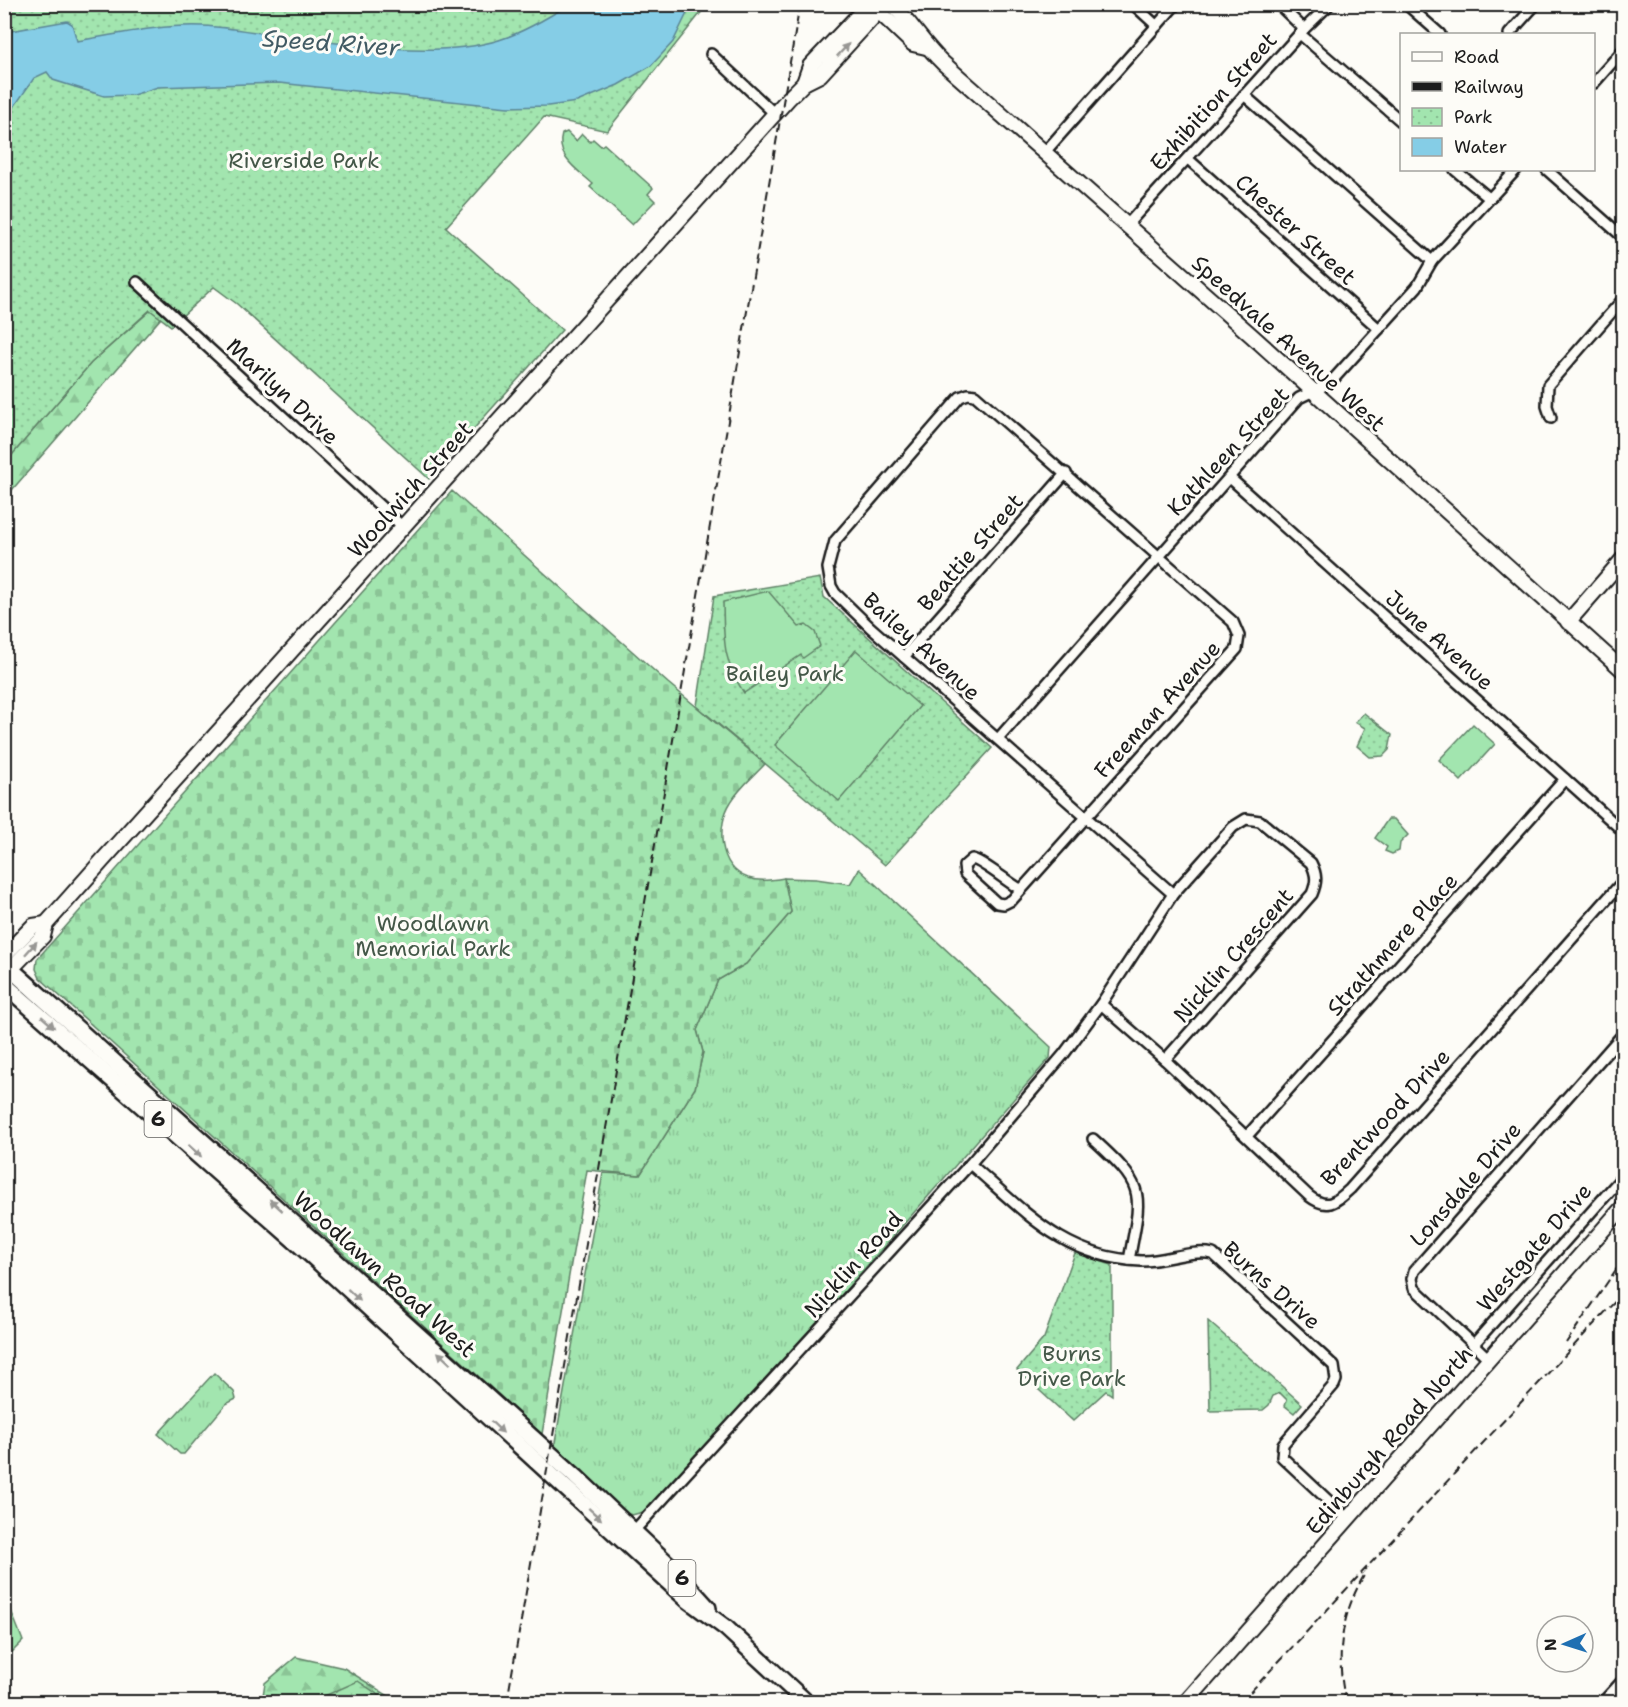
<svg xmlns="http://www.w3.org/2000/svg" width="1628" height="1707" font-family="'Shantell Sans',sans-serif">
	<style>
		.grass { fill: url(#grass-tufts); stroke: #5f8066; stroke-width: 1.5 }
		.forest { fill: url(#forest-firs); stroke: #5f8066; stroke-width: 1.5 }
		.wetland { fill: url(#wetland-marsh); stroke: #5f8066; stroke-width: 1.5 }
		.cemetery { fill: url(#cemetery-stones); stroke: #5f8066; stroke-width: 1.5 }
		.park { fill: url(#park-dots); stroke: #5f8066; stroke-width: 1.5 }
		.garden { fill: #a2e5af; stroke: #5f8066; stroke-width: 1.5 }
		.water { fill: #85cde6; stroke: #5b8695; stroke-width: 1.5 }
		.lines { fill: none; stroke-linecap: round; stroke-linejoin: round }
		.street-casing { stroke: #1c1c1c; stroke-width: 14 }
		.secondary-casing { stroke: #1c1c1c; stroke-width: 18 }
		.primary-casing { stroke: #1c1c1c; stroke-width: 20 }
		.street { stroke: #fdfcf7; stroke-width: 9 }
		.secondary { stroke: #fdfcf7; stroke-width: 14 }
		.primary { stroke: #fdfcf7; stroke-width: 15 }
		.rail { stroke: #1c1c1c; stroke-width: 2; stroke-dasharray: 9 4.5; stroke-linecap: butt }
		.oneway { fill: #989794 }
		.labels { text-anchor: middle; stroke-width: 6; stroke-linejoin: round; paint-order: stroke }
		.shield { fill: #fdfcf7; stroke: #605f5e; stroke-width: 1.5 }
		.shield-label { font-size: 21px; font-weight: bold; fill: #1c1c1c }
		.street-label { font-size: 22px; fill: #1c1c1c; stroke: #fdfcf7 }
		.park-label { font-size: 22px; fill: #445848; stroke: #fdfcf7 }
		.water-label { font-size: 24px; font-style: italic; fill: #415a63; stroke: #fdfcf7 }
	</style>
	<defs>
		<pattern id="grass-tufts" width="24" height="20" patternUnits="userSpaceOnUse" patternTransform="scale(1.5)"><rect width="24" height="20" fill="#a2e5af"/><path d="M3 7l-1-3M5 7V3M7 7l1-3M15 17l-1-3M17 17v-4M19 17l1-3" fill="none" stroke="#8bc496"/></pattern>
		<pattern id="forest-firs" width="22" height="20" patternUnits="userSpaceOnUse" patternTransform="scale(1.5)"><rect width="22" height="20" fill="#a2e5af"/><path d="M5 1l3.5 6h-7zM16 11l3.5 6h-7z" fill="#8bc496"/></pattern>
		<pattern id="wetland-marsh" width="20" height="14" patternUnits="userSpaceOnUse" patternTransform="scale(1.5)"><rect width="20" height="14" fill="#a2e5af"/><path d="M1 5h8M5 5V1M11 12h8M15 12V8" fill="none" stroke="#8bc496"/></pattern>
		<pattern id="cemetery-stones" width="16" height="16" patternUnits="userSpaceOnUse" patternTransform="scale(1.5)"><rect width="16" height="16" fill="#a2e5af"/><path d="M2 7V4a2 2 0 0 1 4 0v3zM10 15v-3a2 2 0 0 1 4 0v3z" fill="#8bc496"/></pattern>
		<pattern id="park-dots" width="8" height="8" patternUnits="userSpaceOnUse" patternTransform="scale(1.5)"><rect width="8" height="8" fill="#a2e5af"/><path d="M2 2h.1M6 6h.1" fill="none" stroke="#8bc496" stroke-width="1.8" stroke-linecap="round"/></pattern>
	</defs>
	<rect width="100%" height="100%" fill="#fdfcf7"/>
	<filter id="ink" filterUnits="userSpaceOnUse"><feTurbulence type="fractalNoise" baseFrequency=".0167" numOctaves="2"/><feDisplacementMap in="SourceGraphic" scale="12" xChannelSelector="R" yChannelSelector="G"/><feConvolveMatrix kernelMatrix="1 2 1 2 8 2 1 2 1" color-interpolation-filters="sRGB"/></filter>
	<g filter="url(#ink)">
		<g class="grass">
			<polygon points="859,869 1051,1047 1050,1058 748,1401 643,1512 632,1515 622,1512 554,1448 603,1173 640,1175 695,1088 703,1052 697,1030 718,980 746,964 791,912 784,878 816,879 850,884"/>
			<polygon points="214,1373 234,1392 236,1399 226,1404 184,1454 180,1454 158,1434"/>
		</g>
		<g class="forest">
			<polygon points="151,310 161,318 5,498 5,463 91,363"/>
			<polygon points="4,1593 23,1641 5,1659 4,1659"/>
			<polygon points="296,1657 344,1668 398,1702 262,1702 265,1683"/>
		</g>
		<polygon class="wetland" points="358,1681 389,1702 311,1702"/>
		<path class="cemetery" d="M452,491l216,192 97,81c-11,12 -26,24 -34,38 -15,23 -13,65 17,76 12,4 24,2 36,0l7,34 -45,52 -28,16 -21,50 6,22 -8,36 -55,87 -53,-5 -45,264 -502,-456 -4,-9 1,-10z"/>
		<g class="park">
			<polygon points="18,4 707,5 607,131 544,117 446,227 562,330 429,479 237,304 214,287 171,326 150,310 91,363 5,463 4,9"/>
			<polygon points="820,578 824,597 992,748 885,865 697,706 714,596"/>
			<polygon points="1364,713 1392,735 1389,750 1383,756 1370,757 1357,746 1365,728 1355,722"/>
			<polygon points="1075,1253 1112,1265 1112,1395 1106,1391 1073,1421 1017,1370 1044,1338"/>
			<polygon points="1208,1321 1302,1404 1294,1413 1285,1406 1287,1400 1280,1393 1273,1396 1269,1405 1263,1410 1210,1411"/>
		</g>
		<g class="garden">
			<path d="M567,132l9,9 6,-7 8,8 3,-3 8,7 3,-2 49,44 -5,6 7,7 -23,24 -42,-38 3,-3c-15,-14 -38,-27 -31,-50z"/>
			<path d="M768,591l31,36 7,-2 9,7 5,14 -17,12 -2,-3 -57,38c-22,-34 -20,-52 -21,-91z"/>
			<polygon points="856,650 920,706 839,801 775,745"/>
			<polygon points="1473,724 1495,744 1461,781 1439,760"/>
			<polygon points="1388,819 1394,819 1408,835 1400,843 1399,851 1392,854 1385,851 1387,847 1375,838"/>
		</g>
		<path class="water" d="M568,5h123l-18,37 -22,24 -33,19 -41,17 -29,4 -40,1 -229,-24 -121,4 -25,8 -29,1 -51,-16 -6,-8 -13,6 -29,42v-88l62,-11 5,3 5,17c42,-7 85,-17 127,-15 21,1 43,5 64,8 67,9 166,26 231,6 25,-8 47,-21 69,-35z"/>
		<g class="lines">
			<g class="street-casing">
				<g id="street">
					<polyline points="1133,4 1157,26"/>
					<polyline points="1278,4 1304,29"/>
					<polyline points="1406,4 1440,34"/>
					<polyline points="1300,34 1402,122"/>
					<polyline points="1509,34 1536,4"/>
					<polyline points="711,54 775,114"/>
					<polyline points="1594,83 1624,49"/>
					<polyline points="1244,95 1432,261"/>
					<polyline points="1044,153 1176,4"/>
					<polyline points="1188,159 1379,329"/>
					<polyline points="1455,170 1489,198"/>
					<polyline points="1547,170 1624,238"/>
					<polyline points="1126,226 1304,29 1330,4"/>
					<polyline points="137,282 403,527"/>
					<polyline points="1551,418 1547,406 1548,385 1624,298"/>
					<polyline points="1230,478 1624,832"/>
					<polyline points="904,657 1066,473"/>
					<polyline points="998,739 1299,398 1330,383 1417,287 1432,261 1516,170"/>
					<path d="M1020,889c-11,-6 -39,-29 -48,-30l-8,7 1,8 32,29 7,1 8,-4 225,-251 2,-13 -6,-14 -258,-227 -7,-1 -8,3 -125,144 -7,27 3,18 4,7 35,34 303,267"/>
					<path d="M1101,1004l64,56 144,136c18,14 26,7 41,-7l274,-309"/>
					<polyline points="1247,1136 1565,779"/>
					<path d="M1093,1139c54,49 49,52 36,121"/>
					<path d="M970,1164c55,47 93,94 171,97 23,1 50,-12 72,-7l121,112 2,14 -2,5 -51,59 -1,13 66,62"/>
					<polyline points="1473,1345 1624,1175"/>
					<polyline points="1489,1359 1414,1288 1412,1279 1414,1271 1624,1033"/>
					<path d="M632,1533l338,-369 94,-110 37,-50 72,-110 60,-67 13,-8 14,2 51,42c6,12 6,19 1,31l-147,166"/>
					<polyline points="1603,1702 1624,1679"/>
				</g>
			</g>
			<g class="secondary-casing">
				<g id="secondary">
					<path d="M892,4c19,19 32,41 51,59l308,272 373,336"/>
					<polyline points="874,7 913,44 926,47"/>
					<polyline points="804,83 810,66 869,4"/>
					<polyline points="1568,622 1624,558"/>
					<polyline points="4,956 33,926 46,924"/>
					<polyline points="4,976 43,936 46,924 102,861 788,99 804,83 820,75 885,4"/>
					<polyline points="1186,1702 1624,1206"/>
				</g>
			</g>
			<g class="primary-casing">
				<g id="primary">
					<polyline points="4,963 576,1477 669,1565 708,1608"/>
					<polyline points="4,984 311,1255 688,1600 726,1628 806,1702"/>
				</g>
			</g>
			<use href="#street" class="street"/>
			<use href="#secondary" class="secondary"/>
			<use href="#primary" class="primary"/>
			<g class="rail">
				<polyline points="1566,1343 1624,1258"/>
				<polyline points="507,1702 800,4"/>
				<polyline points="1241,1702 1624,1292"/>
				<path d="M1346,1702c-11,-44 -5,-89 19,-128"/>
			</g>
		</g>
		<defs><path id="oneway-solid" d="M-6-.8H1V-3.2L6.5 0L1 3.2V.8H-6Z" transform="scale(1.5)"/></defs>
		<g class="oneway">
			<use href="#oneway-solid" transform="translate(843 50) rotate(-47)"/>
			<use href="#oneway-solid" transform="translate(31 948) rotate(-48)"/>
			<use href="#oneway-solid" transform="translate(48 1022) rotate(41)"/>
			<use href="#oneway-solid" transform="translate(195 1151) rotate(42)"/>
			<use href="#oneway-solid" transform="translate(276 1205) rotate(-138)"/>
			<use href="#oneway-solid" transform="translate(354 1295) rotate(43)"/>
			<use href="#oneway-solid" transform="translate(444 1358) rotate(-137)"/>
			<use href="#oneway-solid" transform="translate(497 1427) rotate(43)"/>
			<use href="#oneway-solid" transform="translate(595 1514) rotate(42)"/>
		</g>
	</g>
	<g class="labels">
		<g class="shield">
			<rect x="144.5" y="1101" width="27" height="36" rx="4.5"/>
			<rect x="668.5" y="1560" width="27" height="36" rx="4.5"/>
		</g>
		<g class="shield-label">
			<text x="158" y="1126">6</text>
			<text x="682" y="1585">6</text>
		</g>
		<g class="street-label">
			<text transform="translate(1213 101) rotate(-48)" y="8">Exhibition Street</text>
			<text transform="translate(1296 229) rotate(42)" y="8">Chester Street</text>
			<text transform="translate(1289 343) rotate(42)" y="8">Speedvale Avenue West</text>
			<text transform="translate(283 391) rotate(43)" y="8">Marilyn Drive</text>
			<text transform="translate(1228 451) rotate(-47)" y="8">Kathleen Street</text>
			<text transform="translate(410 489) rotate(-48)" y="8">Woolwich Street</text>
			<text transform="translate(970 552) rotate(-49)" y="8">Beattie Street</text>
			<text transform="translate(1440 640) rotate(42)" y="8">June Avenue</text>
			<text transform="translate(922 646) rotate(42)" y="8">Bailey Avenue</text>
			<text transform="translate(1157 709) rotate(-48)" y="8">Freeman Avenue</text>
			<text transform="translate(1392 944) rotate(-48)" y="8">Strathmere Place</text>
			<text transform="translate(1233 955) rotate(-49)" y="8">Nicklin Crescent</text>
			<text transform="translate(1385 1117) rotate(-47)" y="8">Brentwood Drive</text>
			<text transform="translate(1465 1184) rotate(-49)" y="8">Lonsdale Drive</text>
			<text transform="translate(1534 1247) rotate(-49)" y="8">Westgate Drive</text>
			<text transform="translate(853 1264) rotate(-48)" y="8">Nicklin Road</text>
			<text transform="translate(385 1274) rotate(42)" y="8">Woodlawn Road West</text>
			<text transform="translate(1272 1285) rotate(41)" y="8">Burns Drive</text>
			<text transform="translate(1389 1440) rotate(-49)" y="8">Edinburgh Road North</text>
		</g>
		<g class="park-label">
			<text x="304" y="168">Riverside Park</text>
			<text x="785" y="681">Bailey Park</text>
			<text x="433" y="931">Woodlawn<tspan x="433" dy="25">Memorial Park</tspan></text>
			<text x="1072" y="1361">Burns<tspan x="1072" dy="25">Drive Park</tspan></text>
		</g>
		<g class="water-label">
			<text transform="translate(331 43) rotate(4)" y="8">Speed River</text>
		</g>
	</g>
	<rect width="1628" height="1707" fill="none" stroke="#fdfcf7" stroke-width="24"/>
	<rect x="12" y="12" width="1604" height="1683" fill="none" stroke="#1c1c1c" stroke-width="2" filter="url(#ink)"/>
	<rect x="1400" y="33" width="195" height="138" fill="#fdfcf7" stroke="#a3a29f" stroke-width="1.5"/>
	<rect x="1412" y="52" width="30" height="9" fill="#fdfcf7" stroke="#a3a29f" stroke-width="1.5"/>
	<text x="1454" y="63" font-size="18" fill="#1c1c1c">Road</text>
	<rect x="1412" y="82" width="30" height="9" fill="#1c1c1c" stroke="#a3a29f" stroke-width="1.5"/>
	<text x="1454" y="93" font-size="18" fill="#1c1c1c">Railway</text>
	<rect x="1412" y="108" width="30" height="18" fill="url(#park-dots)" stroke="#a3a29f" stroke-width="1.5"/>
	<text x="1454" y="123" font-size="18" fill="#1c1c1c">Park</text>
	<rect x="1412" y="138" width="30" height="18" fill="#85cde6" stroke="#a3a29f" stroke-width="1.5"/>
	<text x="1454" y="153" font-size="18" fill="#1c1c1c">Water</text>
	<g transform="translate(1565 1644) rotate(267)"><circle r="28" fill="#fdfcf7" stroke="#a3a29f" stroke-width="1.5"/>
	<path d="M0-4.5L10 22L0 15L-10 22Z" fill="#1f6fb2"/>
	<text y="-9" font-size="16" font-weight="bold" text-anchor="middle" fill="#1c1c1c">N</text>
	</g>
</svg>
